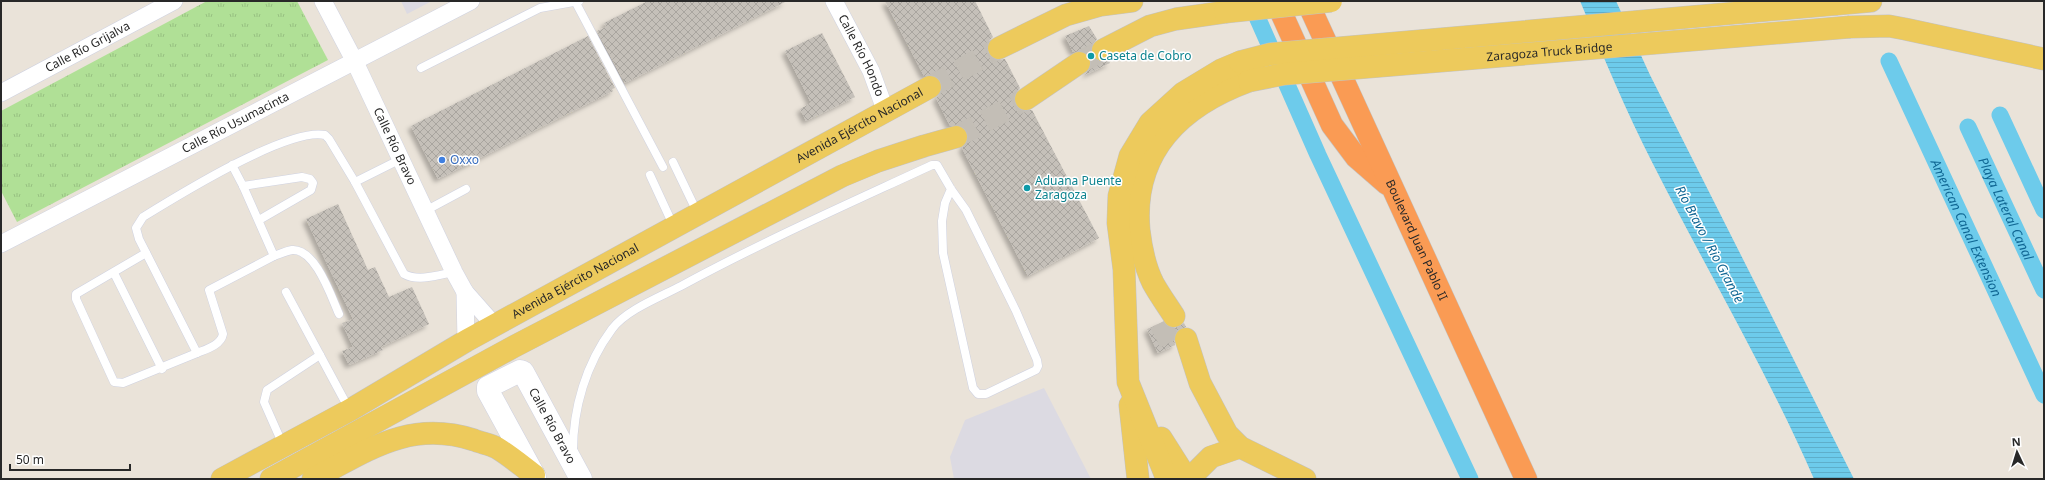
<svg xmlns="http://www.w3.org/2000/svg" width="2045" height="480" font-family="'Noto Sans',sans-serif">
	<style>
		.industrial { fill: #dcdae2 }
		.park { fill: url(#park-tufts) }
		.water { fill: url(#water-rules) }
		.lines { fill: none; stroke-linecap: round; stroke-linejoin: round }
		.canal { stroke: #6dcbeb; stroke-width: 17 }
		.building { fill: url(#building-cross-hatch); filter: url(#shadow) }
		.primary-tunnel { stroke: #c3beb6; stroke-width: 22; stroke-dasharray: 22 11; stroke-linecap: butt }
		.lane-casing { stroke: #cfd2e1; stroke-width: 9 }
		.street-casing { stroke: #cfd2e1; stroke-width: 18 }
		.secondary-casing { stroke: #cfd2e1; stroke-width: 23 }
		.primary-casing { stroke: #c3c3c3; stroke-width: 23 }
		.highway-casing { stroke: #c3c3c3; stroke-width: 23 }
		.lane { stroke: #fff; stroke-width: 8 }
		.street { stroke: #fff; stroke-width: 17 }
		.secondary { stroke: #fff; stroke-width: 22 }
		.primary { stroke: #edca5c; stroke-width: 22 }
		.highway { stroke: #fa9b54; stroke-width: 22 }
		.primary-bridge-casing { stroke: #c3c3c3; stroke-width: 23; stroke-linecap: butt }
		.primary-bridge { stroke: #edca5c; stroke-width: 22 }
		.culture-dot { fill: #0f9aa8; stroke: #fff; stroke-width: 1.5 }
		.shop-dot { fill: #3f7fe0; stroke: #fff; stroke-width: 1.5 }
		.labels { text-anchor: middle; stroke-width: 3; stroke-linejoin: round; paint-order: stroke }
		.street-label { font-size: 12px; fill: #282828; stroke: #fff }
		.culture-label { font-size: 12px; fill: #0d838f; stroke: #fff; text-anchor: start }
		.shop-label { font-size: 12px; fill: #366cbe; stroke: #fff; text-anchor: start }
		.water-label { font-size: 13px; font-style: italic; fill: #106794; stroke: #fff }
	</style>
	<defs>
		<pattern id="park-tufts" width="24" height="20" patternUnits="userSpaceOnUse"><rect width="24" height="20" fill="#b0e096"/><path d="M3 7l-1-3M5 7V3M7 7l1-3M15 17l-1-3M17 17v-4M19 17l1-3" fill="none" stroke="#97c081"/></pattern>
		<pattern id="water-rules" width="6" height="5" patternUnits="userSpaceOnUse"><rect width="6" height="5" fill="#6dcbeb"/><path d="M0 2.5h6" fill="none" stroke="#5eaeca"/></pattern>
		<pattern id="building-cross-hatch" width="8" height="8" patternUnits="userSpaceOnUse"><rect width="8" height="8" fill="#c5c0b9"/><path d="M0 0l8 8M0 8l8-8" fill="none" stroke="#a9a59f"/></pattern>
		<filter id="shadow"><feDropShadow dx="-3.5" dy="3.5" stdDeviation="2" flood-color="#0004"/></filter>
	</defs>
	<rect width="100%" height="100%" fill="#eae3d9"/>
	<g class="industrial">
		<polygon points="401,1 432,1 407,14"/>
		<polygon points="1044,388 1091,479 954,479 950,457 965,420"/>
	</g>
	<polygon class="park" points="207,1 297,1 328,60 17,222 1,191 1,111"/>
	<path class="water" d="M1580,1h36l34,74 204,404h-40c-47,-108 -108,-210 -161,-315 -27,-53 -50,-108 -73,-163z"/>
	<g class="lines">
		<g class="canal">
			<polyline points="1250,1 1318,155 1470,479"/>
			<path id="s1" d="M1889,61l155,334"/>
			<polyline points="2000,115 2044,210"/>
			<path id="s2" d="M1968,127l76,163"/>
		</g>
	</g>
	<g class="building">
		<polygon points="648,1 787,1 625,83 597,31 606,27 604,23"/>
		<polygon points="885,1 975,1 993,37 989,41 987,47 988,54 992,59 998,60 1005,59 1020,88 1015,94 1014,100 1015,106 1021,110 1032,110 1099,238 1028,276 962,148 968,140 968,133 964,128 959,125 950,126 936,98 941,93 942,88 941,81 936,76 931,75 924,76"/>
		<polygon points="1089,26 1097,39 1092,44 1091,49 1092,56 1097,61 1103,62 1109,61 1110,63 1085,75 1090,68 1091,62 1090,56 1084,52 1073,52 1065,36"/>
		<polygon points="822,33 855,97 806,121 800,109 811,103 785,51"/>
		<polygon points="588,36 615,88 612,89 613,91 438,179 411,126"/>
		<polygon points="338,204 368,270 375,267 389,297 412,287 429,324 381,347 383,350 349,365 342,351 353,347 342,323 353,319 306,219"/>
		<polygon points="1163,322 1169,327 1175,328 1184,323 1186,327 1177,331 1174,337 1175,345 1158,353 1147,329"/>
	</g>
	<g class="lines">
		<g class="primary-tunnel">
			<polyline points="1079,63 1103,50"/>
			<polyline points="930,87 999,48"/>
			<polyline points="956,137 1026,99"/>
			<polyline points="1160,323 1172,346"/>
		</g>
		<g class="lane-casing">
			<g id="lane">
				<polyline points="576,3 663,167"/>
				<polyline points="421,68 540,8 579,1"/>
				<path d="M401,159l-46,23 49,92c14,8 35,1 50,-2"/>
				<polyline points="673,162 698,214"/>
				<path d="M232,165l11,21 31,70 -65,34 14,44c-2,11 -16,15 -26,19l-58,-114 -3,-11 7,-11c34,-21 145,-90 182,-82l4,4 26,43"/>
				<polyline points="650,175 674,227"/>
				<polyline points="243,186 302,177 310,179 313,183 311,190 259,220"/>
				<polyline points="425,211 466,189"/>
				<polyline points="146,253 76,294 76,299 114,382 123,383 197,353"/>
				<path d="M274,256c6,-2 12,-5 18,-6 23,-2 39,46 47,64"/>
				<polyline points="114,273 162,369"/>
				<polyline points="286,292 349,409"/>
				<polyline points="283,445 264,402 267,390 320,355"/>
				<path d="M573,451c0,-43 13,-87 39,-122 14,-19 48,-32 69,-43 81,-44 167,-82 251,-121h5l14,24 15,21 50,101 21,49 1,6 -2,4 -50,24h-8l-5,-6 -30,-135 -1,-32 3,-18 6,-14"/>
			</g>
		</g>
		<g class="street-casing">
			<g id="street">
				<path id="s3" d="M323,1l31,59 100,212 11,20 30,34"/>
				<path id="s4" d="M834,1l37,70 15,41"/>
				<path id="s5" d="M1,93l173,-92"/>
				<path id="s6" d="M1,244l470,-243"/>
				<polyline points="465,292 466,341"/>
			</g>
		</g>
		<g class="secondary-casing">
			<g id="secondary">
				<path id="s7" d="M535,477l-47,-86v-4l32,-16 3,1 58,107"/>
			</g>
		</g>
		<g class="primary-casing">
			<g id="primary">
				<polyline points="1837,4 1871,1"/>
				<polyline points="1850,27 1889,26 1905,29 2044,59"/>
				<polyline points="999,48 1066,15 1101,5 1132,1"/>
				<polyline points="1103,50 1150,26 1176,19 1225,12"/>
				<polyline points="1026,99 1079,63"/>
				<path d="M1174,316c-7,-11 -15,-22 -21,-33 -8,-16 -12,-36 -14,-53 -7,-78 42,-124 110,-149"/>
				<polyline points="1186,339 1200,383 1227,434 1240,447 1305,479"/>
				<polyline points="1130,405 1138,479"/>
				<polyline points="1161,438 1187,479"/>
				<path id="s8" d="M222,479l128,-69 116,-69 464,-254"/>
				<polyline points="271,479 515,346 842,176 878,161 924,146 956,137"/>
				<path d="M313,479c54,-28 96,-60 161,-39 7,3 16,4 23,8 13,8 25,18 37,27"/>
				<polyline points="1167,479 1128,382 1124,269 1118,223 1119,196 1130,156 1150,123 1183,93 1221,70 1240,62"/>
				<polyline points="1189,479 1211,457 1240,447"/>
			</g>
		</g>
		<g class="highway-casing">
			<g id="highway">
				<polyline points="1276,1 1332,125 1356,157 1387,184"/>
				<path id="s9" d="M1307,1l219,478"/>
			</g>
		</g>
		<use href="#lane" class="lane"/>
		<use href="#street" class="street"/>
		<use href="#secondary" class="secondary"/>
		<use href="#primary" class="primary"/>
		<use href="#highway" class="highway"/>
		<g class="primary-bridge-casing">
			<g id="primary-bridge">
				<polyline points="1225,12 1331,1"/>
				<polyline points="1240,62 1271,54 1837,4"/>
				<path id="s10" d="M1249,81l35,-7 566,-47"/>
			</g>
		</g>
		<use href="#primary-bridge" class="primary-bridge"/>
	</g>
	<g class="culture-dot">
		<circle cx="1091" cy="56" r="4"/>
		<circle cx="1027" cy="188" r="4"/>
	</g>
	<circle class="shop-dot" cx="442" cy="160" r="4"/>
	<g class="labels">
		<g class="street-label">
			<text dy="4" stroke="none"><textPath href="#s5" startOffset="98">Calle Río Grijalva</textPath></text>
			<text dy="4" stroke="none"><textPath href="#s10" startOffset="302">Zaragoza Truck Bridge</textPath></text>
			<text dy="4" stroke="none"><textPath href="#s4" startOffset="61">Calle Río Hondo</textPath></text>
			<text dy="4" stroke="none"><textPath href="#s6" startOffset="264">Calle Río Usumacinta</textPath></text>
			<text dy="4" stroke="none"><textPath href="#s8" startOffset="729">Avenida Ejército Nacional</textPath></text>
			<text dy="4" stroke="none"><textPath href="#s3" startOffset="162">Calle Río Bravo</textPath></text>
			<text dy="4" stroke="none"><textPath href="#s9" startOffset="263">Boulevard Juan Pablo II</textPath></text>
			<text dy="4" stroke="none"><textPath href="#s8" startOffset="405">Avenida Ejército Nacional</textPath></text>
			<text dy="4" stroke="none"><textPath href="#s7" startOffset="202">Calle Río Bravo</textPath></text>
		</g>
		<g class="culture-label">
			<text x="1099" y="60">Caseta de Cobro</text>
			<text x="1035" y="185">Aduana Puente<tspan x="1035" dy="14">Zaragoza</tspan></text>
		</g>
		<g class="shop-label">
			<text x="450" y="164">Oxxo</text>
		</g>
		<g class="water-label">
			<text dy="5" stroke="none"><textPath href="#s2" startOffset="90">Playa Lateral Canal</textPath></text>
			<text dy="5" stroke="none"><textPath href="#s1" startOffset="184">American Canal Extension</textPath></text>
			<text transform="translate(1710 244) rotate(62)" y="5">Río Bravo / Rio Grande</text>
		</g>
	</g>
	<rect width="2045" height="480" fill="none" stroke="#282828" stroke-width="4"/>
	<g transform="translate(2017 452) rotate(356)" stroke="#ffffff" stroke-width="3" paint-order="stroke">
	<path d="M0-3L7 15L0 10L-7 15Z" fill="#282828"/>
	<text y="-6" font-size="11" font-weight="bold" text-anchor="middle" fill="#282828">N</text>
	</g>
	<path d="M10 464v6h120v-6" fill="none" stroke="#282828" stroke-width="2"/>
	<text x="16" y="464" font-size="12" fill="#282828" stroke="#ffffff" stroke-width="3" paint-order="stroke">50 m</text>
</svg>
